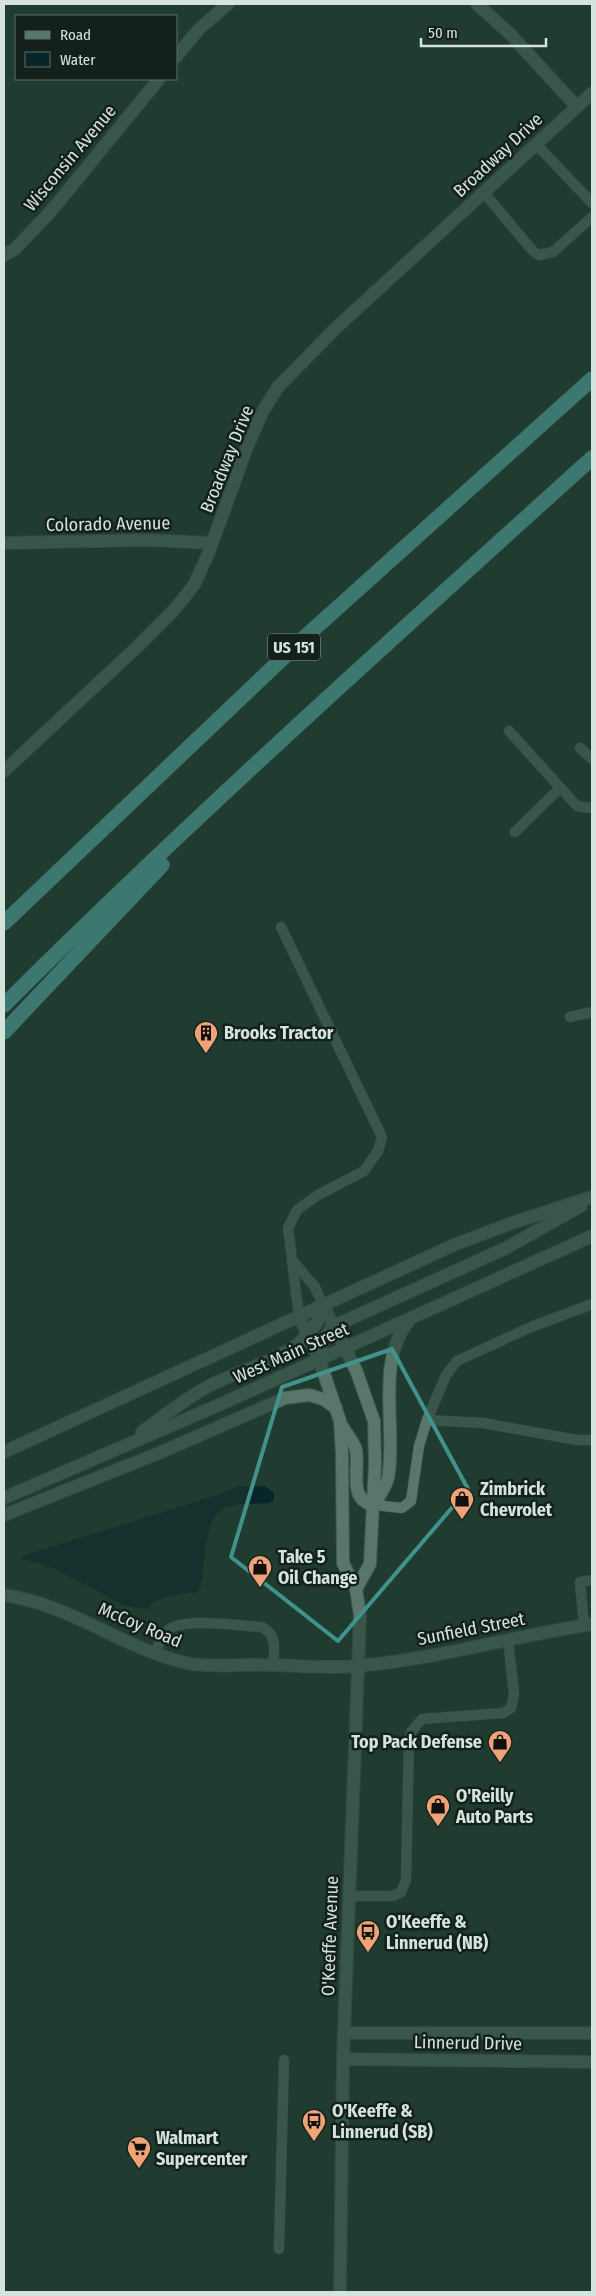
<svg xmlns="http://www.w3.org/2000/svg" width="596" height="2296" font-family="'Fira Sans Condensed',sans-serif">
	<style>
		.water { fill: #08252b }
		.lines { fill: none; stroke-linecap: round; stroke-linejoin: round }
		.service-casing { stroke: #405950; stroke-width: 11 }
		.minor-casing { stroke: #405950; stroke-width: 14 }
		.tertiary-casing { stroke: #405950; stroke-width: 14 }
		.secondary-casing { stroke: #405950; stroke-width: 14 }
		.motorway-casing { stroke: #405950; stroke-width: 16 }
		.service { stroke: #587669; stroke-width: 10 }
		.minor { stroke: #587669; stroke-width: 12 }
		.tertiary { stroke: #587669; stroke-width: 12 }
		.secondary { stroke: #587669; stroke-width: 12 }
		.motorway { stroke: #5ec2bd; stroke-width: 15 }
		.marked { fill: none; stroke: #40928a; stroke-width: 4; stroke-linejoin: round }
		.labels { text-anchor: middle; stroke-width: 5; stroke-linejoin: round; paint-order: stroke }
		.shield { fill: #14201b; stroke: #9aa9a2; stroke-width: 1 }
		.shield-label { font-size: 16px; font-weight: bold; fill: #d4e4dc }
		.street-label { font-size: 18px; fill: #d4e4dc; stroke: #14201b }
		.poi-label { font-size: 18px; font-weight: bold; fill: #d4e4dc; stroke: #14201b; text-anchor: start }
	</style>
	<rect width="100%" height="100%" fill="#203c31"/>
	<path class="water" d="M238,1486h27l9,7v7l-5,3c-13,1 -27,0 -39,3 -31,7 -22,63 -31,86 -19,2 -38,2 -53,17l-21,-3 -50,-27 -30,-14 -23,-6v-3l189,-59z"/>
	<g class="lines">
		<g class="service-casing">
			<g id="service">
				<polyline points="536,144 592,203"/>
				<polyline points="484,193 533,251 539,255 553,252 592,217"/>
				<polyline points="509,731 577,806 592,808"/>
				<polyline points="580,748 592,759"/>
				<polyline points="515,832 560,788"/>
				<polyline points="281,927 382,1137 378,1151 364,1171 318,1195 297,1210 288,1228 299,1316"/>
				<polyline points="570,1017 592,1012"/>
				<polyline points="292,1260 315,1287 323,1305"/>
				<polyline points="427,1420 483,1423 577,1440 592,1440"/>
				<polyline points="374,1505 402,1508 411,1501 419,1446 427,1420 446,1375 457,1361 531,1327 592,1304"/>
				<polyline points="584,1626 580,1582 592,1580"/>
				<path d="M155,1653c3,-6 6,-16 11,-21 13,-16 75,-6 96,-5 16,9 12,22 11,38"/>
				<polyline points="349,1896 393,1896 401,1892 406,1880 409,1738 412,1731 422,1719 503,1713 511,1708 514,1694 508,1639"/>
				<polyline points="279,2249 284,2060"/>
			</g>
		</g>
		<g class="minor-casing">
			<g id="minor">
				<polyline points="477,4 510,34 577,107"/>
				<polyline points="176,57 199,29 228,4"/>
				<polyline points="4,255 15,249 52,210 159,79"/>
				<polyline points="4,543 147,540 212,543"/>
				<polyline points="4,771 136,648 174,610 194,585 209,552 247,447 263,411 278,387 337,327 592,93"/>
				<path d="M4,1595c69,10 119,54 183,68 22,5 53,1 76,2 31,0 64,4 95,1 79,-7 156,-30 234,-42"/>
				<polyline points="344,2033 592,2033"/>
				<polyline points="343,2059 592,2062"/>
			</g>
		</g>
		<g class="tertiary-casing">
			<g id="tertiary">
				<polyline points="323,1305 356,1370 374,1421 375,1463 370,1564 356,1589"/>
				<polyline points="299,1316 319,1359 340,1421 342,1454 343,1563 356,1589 360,1615 343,2059 340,2292"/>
				<path d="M342,1426c4,7 12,16 14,24 4,19 -9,50 18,55"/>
			</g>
		</g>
		<g class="secondary-casing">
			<g id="secondary">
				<path d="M319,1359c2,-14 5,-23 15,-33l172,-78 75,-42"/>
				<path d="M142,1432c21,-16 43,-33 67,-46 39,-21 104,-30 114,-81"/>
				<polyline points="4,1452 456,1244 512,1223 592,1197"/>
				<polyline points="4,1498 221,1404 592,1236"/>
				<path d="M374,1505c4,-8 12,-18 14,-27 9,-48 -13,-117 21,-157"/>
				<polyline points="4,1515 159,1453 285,1398 309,1395 323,1399 336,1408"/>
			</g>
		</g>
		<g class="motorway-casing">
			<g id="motorway">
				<polyline points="4,923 305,637 592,379"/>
				<path d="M4,1005c190,-189 390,-368 588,-547"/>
				<polyline points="4,1032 162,865"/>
			</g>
		</g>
		<use href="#service" class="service"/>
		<use href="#minor" class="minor"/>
		<use href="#tertiary" class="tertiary"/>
		<use href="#secondary" class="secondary"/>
		<use href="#motorway" class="motorway"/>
	</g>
	<path d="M0 0H596V2296H0ZM392,1349l76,140 -130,152 -107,-84 51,-170z" fill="#203c31" fill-opacity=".55" fill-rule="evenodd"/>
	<path class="marked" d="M392,1349l76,140 -130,152 -107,-84 51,-170z"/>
	<defs>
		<g id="building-pin" transform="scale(1.25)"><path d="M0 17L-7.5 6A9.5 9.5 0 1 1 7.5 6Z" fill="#efa377" stroke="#14201b"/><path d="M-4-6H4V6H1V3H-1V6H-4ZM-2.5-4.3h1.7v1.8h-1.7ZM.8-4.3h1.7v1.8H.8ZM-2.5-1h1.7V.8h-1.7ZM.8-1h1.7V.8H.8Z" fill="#111"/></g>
		<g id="shop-pin" transform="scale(1.25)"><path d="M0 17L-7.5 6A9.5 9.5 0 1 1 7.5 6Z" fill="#efa377" stroke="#14201b"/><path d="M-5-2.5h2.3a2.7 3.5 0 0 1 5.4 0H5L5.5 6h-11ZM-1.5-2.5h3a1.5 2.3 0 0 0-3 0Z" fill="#111"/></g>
		<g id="bus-pin" transform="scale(1.25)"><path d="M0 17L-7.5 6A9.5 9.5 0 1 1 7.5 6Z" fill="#efa377" stroke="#14201b"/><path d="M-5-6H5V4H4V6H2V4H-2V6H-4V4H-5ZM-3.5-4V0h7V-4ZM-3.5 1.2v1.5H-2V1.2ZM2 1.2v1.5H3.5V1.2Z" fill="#111"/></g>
		<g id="supermarket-pin" transform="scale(1.25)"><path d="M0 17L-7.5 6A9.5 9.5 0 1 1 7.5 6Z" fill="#efa377" stroke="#14201b"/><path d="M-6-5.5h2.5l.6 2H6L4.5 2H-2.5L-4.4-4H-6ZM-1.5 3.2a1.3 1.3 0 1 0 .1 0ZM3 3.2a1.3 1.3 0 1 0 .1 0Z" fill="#111"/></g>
	</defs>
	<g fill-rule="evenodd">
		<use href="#building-pin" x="206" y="1033"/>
		<use href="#shop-pin" x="462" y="1499"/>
		<use href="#shop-pin" x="260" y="1567"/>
		<use href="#shop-pin" x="500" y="1742"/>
		<use href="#shop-pin" x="438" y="1806"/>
		<use href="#bus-pin" x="368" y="1932"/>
		<use href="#bus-pin" x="314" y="2121"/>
		<use href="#supermarket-pin" x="139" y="2148"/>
	</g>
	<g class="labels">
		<rect class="shield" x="268" y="633.5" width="52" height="27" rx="4"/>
		<g class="shield-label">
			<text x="294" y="653">US 151</text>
		</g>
		<g class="street-label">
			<text transform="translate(498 155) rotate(-43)" y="6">Broadway Drive</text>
			<text transform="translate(70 158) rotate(-50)" y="6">Wisconsin Avenue</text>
			<text transform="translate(227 459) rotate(-68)" y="6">Broadway Drive</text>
			<text transform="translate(108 524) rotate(-1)" y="6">Colorado Avenue</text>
			<text transform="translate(291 1353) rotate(-24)" y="6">West Main Street</text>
			<text transform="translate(140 1625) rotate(23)" y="6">McCoy Road</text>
			<text transform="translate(471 1629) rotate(-11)" y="6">Sunfield Street</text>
			<text transform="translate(330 1936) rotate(-88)" y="6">O'Keeffe Avenue</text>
			<text transform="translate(468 2043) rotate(1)" y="6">Linnerud Drive</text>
		</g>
		<g class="poi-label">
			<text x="224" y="1039">Brooks Tractor</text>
			<text x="480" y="1495">Zimbrick<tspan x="480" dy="21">Chevrolet</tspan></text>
			<text x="278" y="1563">Take 5<tspan x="278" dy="21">Oil Change</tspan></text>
			<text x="482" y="1748" text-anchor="end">Top Pack Defense</text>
			<text x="456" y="1802">O'Reilly<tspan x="456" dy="21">Auto Parts</tspan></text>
			<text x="386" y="1928">O'Keeffe &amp;<tspan x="386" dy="21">Linnerud (NB)</tspan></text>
			<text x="332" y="2117">O'Keeffe &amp;<tspan x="332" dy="21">Linnerud (SB)</tspan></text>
			<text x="156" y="2144">Walmart<tspan x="156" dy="21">Supercenter</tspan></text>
		</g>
	</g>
	<rect width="596" height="2296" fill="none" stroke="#d4e4dc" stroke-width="10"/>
	<rect x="15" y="15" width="162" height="65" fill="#14201b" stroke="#616e68"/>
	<rect x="25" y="31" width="25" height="8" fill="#587669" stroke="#616e68"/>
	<text x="60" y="40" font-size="15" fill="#d4e4dc">Road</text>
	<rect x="25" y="52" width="25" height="15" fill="#08252b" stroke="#616e68"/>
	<text x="60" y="65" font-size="15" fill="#d4e4dc">Water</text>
	<path d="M421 38v8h125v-8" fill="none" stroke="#d4e4dc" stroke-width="2.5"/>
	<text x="428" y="38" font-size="15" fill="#d4e4dc" stroke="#14201b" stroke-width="4" paint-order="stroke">50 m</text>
</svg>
